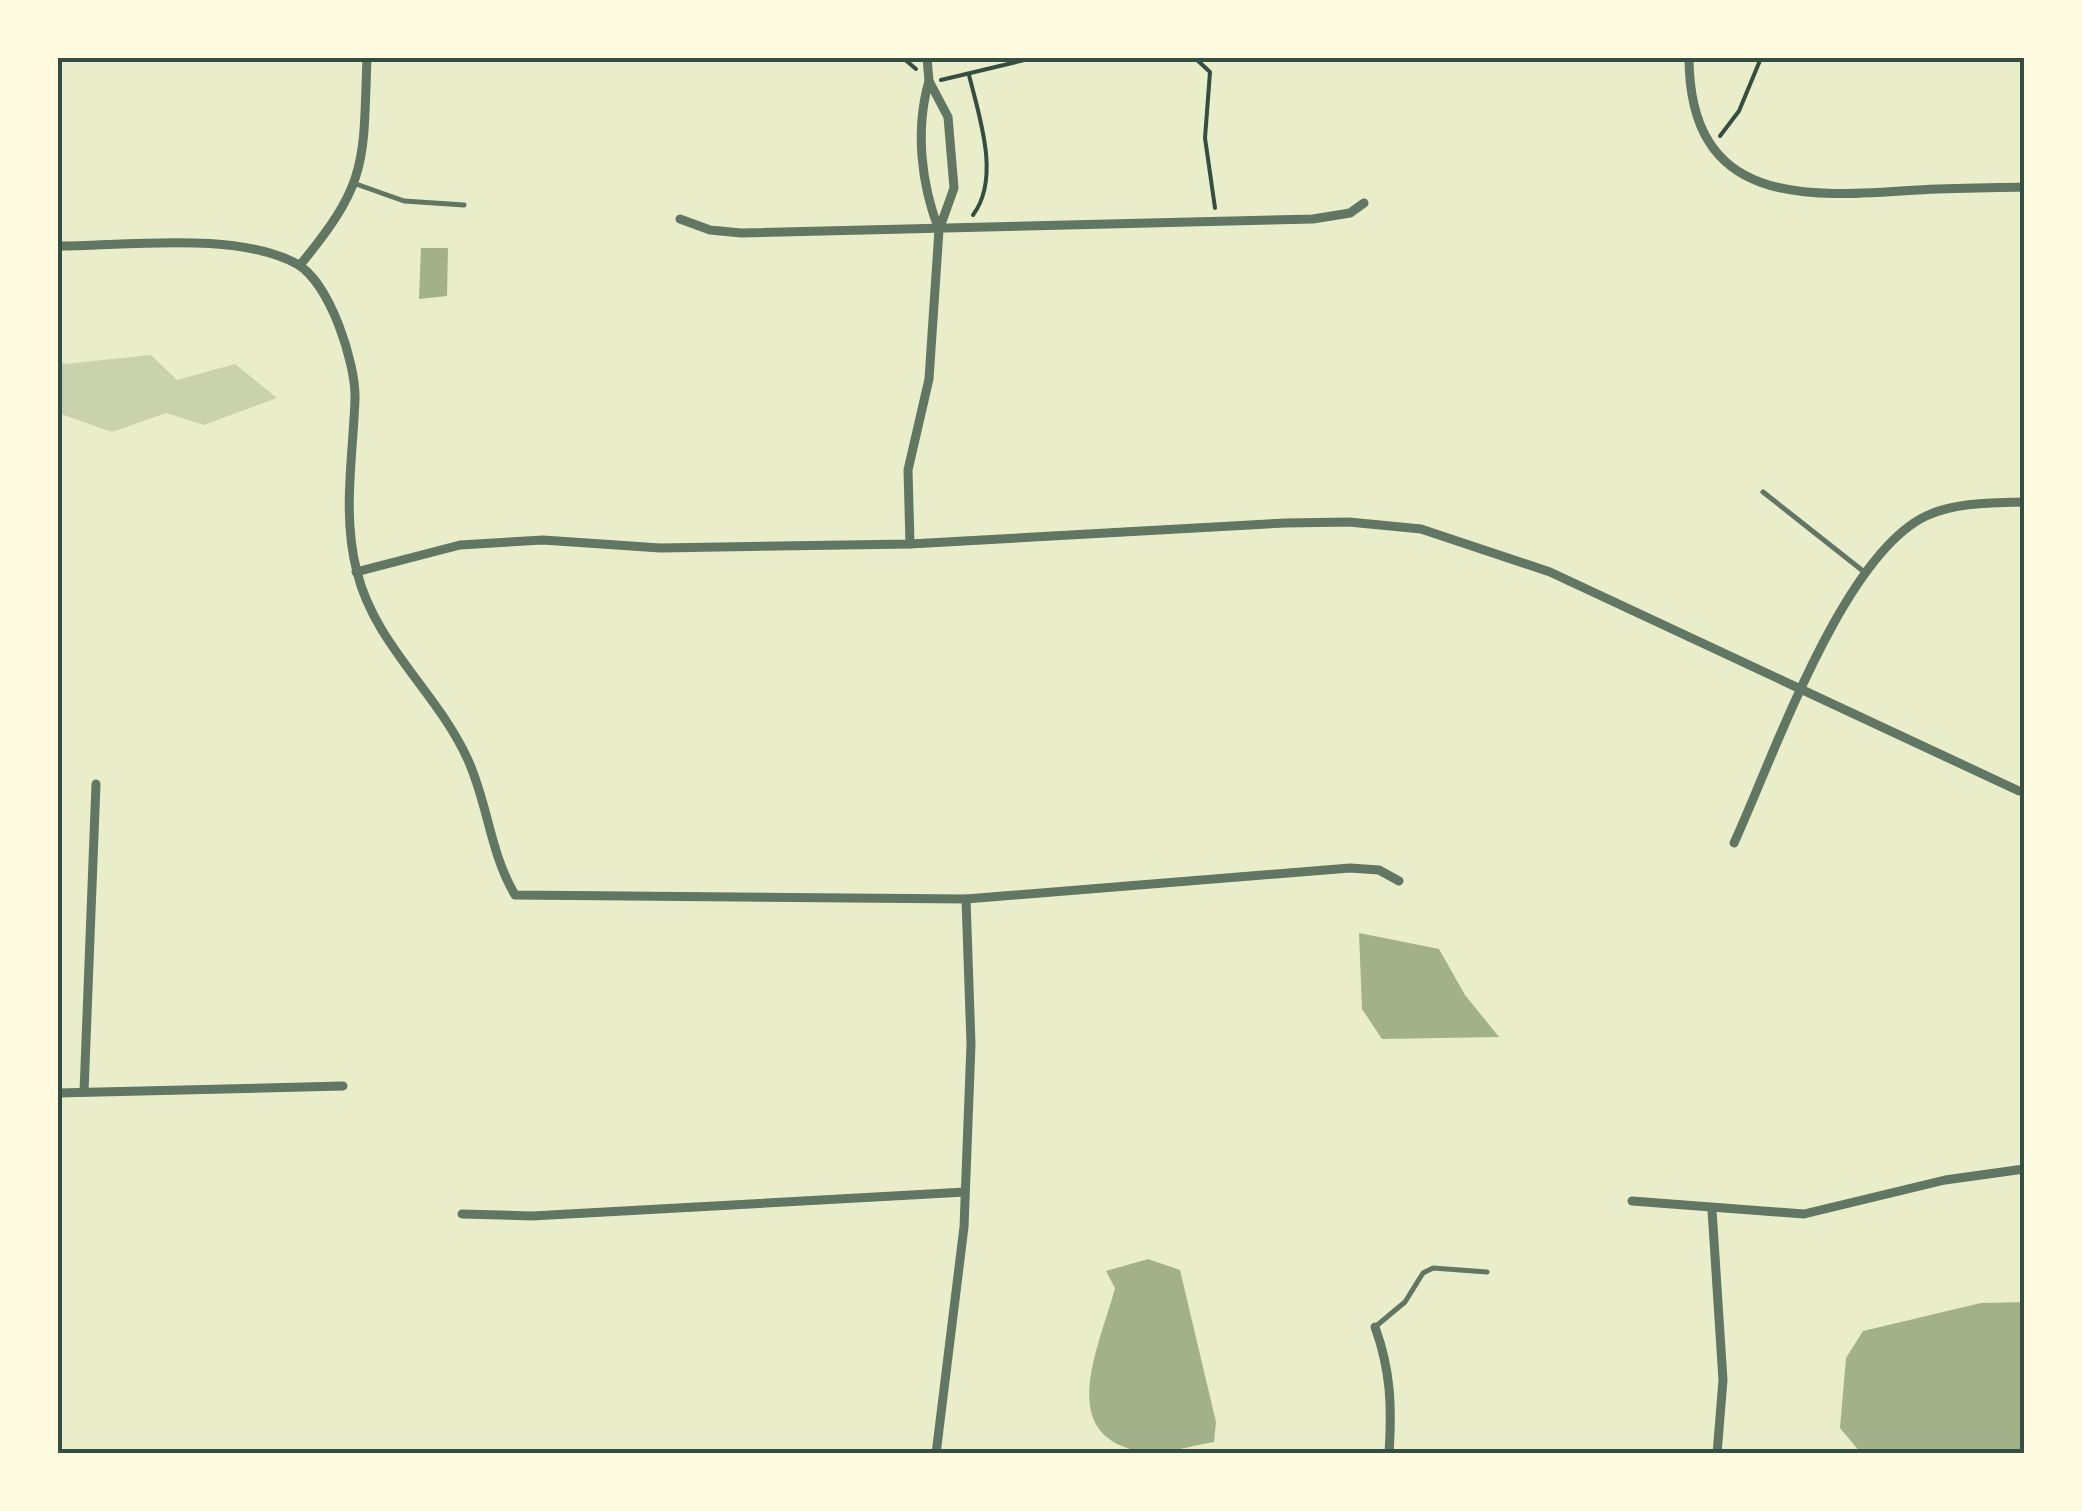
<svg xmlns="http://www.w3.org/2000/svg" width="2082" height="1511" font-family="'Golos Text',sans-serif">
	<style>
		.green { fill: #cad2ad }
		.water { fill: #a3b18a }
		.lines { fill: none; stroke-linecap: round; stroke-linejoin: round }
		.path { stroke: #344e41; stroke-width: 4 }
		.service { stroke: #617663; stroke-width: 5 }
		.minor { stroke: #617663; stroke-width: 9 }
		.neatline { fill: none; stroke: #344e41; stroke-width: 4 }
	</style>
	<rect width="100%" height="100%" fill="#e9edc9"/>
	<polygon class="green" points="151,355 177,380 235,364 277,398 204,425 166,413 112,432 61,414 58,475 58,361 65,364"/>
	<g class="water">
		<polygon points="421,248 448,248 447,296 419,299"/>
		<polygon points="1359,933 1439,949 1465,995 1499,1037 1382,1039 1362,1009"/>
		<path d="M1148,1259l32,11 36,152 -2,20c-21,3 -49,13 -69,10 -93,-13 -45,-106 -30,-164l-9,-17z"/>
		<polygon points="2024,1302 2024,1447 2021,1450 1861,1453 1840,1428 1846,1358 1863,1331 1981,1303"/>
	</g>
	<g class="lines">
		<g class="path">
			<polyline points="712,58 713,58"/>
			<polyline points="903,58 916,69"/>
			<polyline points="1195,58 1210,72 1205,138 1215,208"/>
			<path d="M969,75c10,41 32,103 4,140"/>
			<polyline points="941,80 1033,58"/>
			<polyline points="1720,136 1739,111 1761,58"/>
		</g>
		<g class="service">
			<polyline points="356,184 404,201 464,205"/>
			<polyline points="1763,492 1863,571"/>
			<polyline points="1375,1327 1405,1302 1423,1273 1433,1268 1487,1272"/>
		</g>
		<g class="minor">
			<path d="M1689,58c1,148 115,140 228,132 36,-2 72,-2 107,-3"/>
			<path d="M929,81c-14,48 -8,103 10,149"/>
			<polyline points="680,219 710,230 741,233 1313,219 1350,213 1364,203"/>
			<path d="M58,246c68,0 179,-15 239,18 33,19 59,99 58,135 -2,58 -13,116 2,173 18,73 81,121 111,188 20,44 22,93 47,135l451,4 384,-31 29,2 20,11"/>
			<path d="M300,265c69,-83 63,-103 67,-207"/>
			<polyline points="910,544 908,470 929,379 939,230 954,188 948,117 929,81 927,58"/>
			<polyline points="356,572 460,545 543,540 660,548 910,544 1285,523 1349,522 1421,529 1550,572 2019,791"/>
			<path d="M1734,843c40,-87 108,-287 192,-327 30,-14 66,-13 98,-14"/>
			<polyline points="84,1092 96,784"/>
			<polyline points="58,1093 343,1086"/>
			<polyline points="1632,1201 1804,1214 1945,1180 2024,1169"/>
			<polyline points="1712,1210 1723,1380 1717,1454"/>
			<polyline points="462,1214 532,1216 965,1192"/>
			<path d="M1375,1327c16,44 17,80 14,127"/>
			<polyline points="936,1454 964,1227 971,1044 966,899"/>
		</g>
	</g>
	<rect width="2082" height="1511" fill="none" stroke="#fefae0" stroke-width="120"/>
	<rect x="60" y="60" width="1962" height="1391" class="neatline"/>
</svg>
